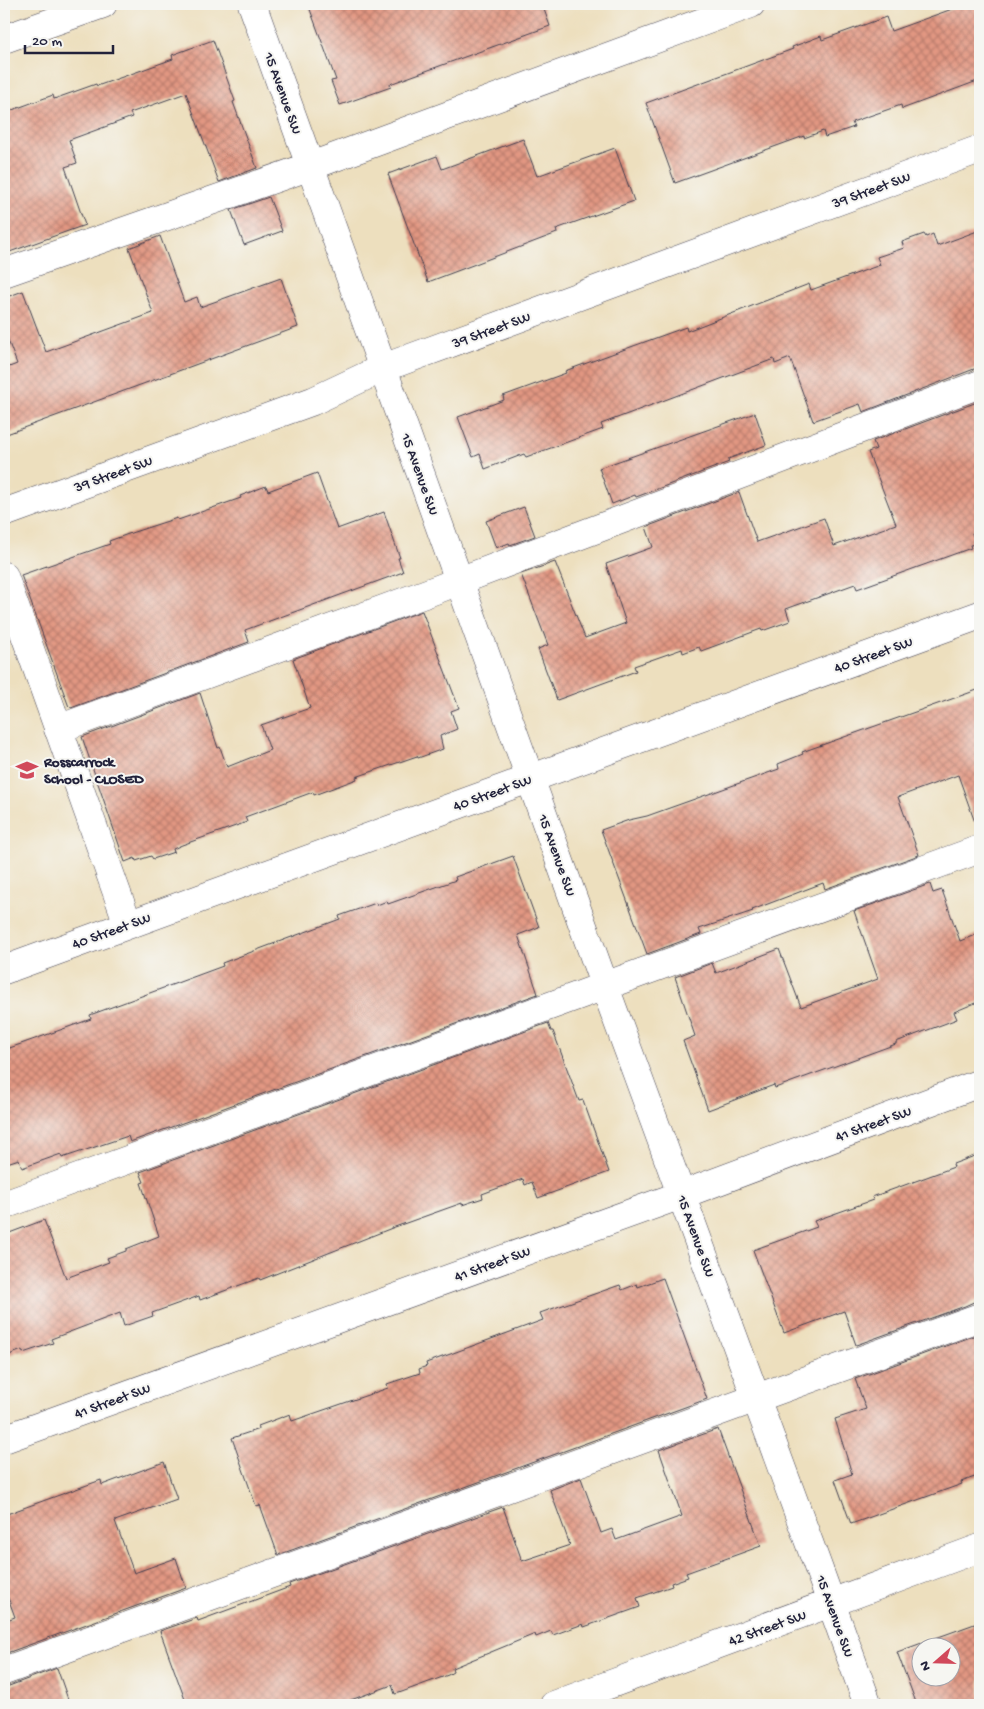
<svg xmlns="http://www.w3.org/2000/svg" width="984" height="1709" font-family="'Gochi Hand',sans-serif">
	<style>
		.building { fill: url(#building-cross-hatch); fill-rule: evenodd }
		.lines { fill: none; stroke-linecap: round; stroke-linejoin: round }
		.minor-casing { stroke: #403e4f; stroke-width: 29 }
		.minor { stroke: #fff; stroke-width: 28 }
		.labels { text-anchor: middle; stroke-width: 4; stroke-linejoin: round; paint-order: stroke }
		.street-label { font-size: 15px; fill: #22223b; stroke: #f6f6f2 }
		.poi-label { font-size: 15px; font-weight: bold; fill: #22223b; stroke: #f6f6f2; text-anchor: start }
	</style>
	<defs>
		<pattern id="building-cross-hatch" width="8" height="8" patternUnits="userSpaceOnUse" patternTransform="scale(1.25)"><rect width="8" height="8" fill="#e29782"/><path d="M0 0l8 8M0 8l8-8" fill="none" stroke="#b77b6c"/></pattern>
	</defs>
	<rect width="100%" height="100%" fill="#f6f6f2"/>
	<filter id="ink" filterUnits="userSpaceOnUse"><feTurbulence type="fractalNoise" baseFrequency=".02" numOctaves="2"/><feDisplacementMap in="SourceGraphic" scale="10" xChannelSelector="R" yChannelSelector="G"/><feConvolveMatrix kernelMatrix="1 2 1 2 8 2 1 2 1" color-interpolation-filters="sRGB"/></filter>
	<filter id="wash" filterUnits="userSpaceOnUse"><feTurbulence type="fractalNoise" baseFrequency=".0096" numOctaves="4" result="noise"/><feDisplacementMap in="SourceGraphic" scale="20" xChannelSelector="R" yChannelSelector="G"/><feGaussianBlur stdDeviation="1.12" result="paint"/><feColorMatrix in="noise" values="0 0 0 0 0 0 0 0 0 0 0 0 0 0 0 0 0 1.4 0 .05"/><feComposite in="paint" operator="in"/></filter>
	<g filter="url(#wash)">
		<rect width="100%" height="100%" fill="#eddfbe"/>
		<g id="blocks">
			<g class="building">
				<polygon points="308,4 542,4 550,26 390,84 391,87 340,105 331,81 336,80"/>
				<polygon points="966,4 980,4 980,80 902,109 901,105 852,122 854,127 825,137 823,131 804,138 804,136 675,183 646,103 793,49 792,47 821,36 822,40 886,17 891,31"/>
				<polygon points="213,40 235,101 233,102 257,168 219,182 186,93 130,113 132,117 69,140 77,163 65,167 85,225 4,254 4,113 53,95 54,99 96,84 97,86 173,59 172,55"/>
				<polygon points="523,139 537,176 615,148 634,201 556,229 557,233 428,282 388,174 437,156 442,169"/>
				<polygon points="269,197 282,231 244,245 231,210"/>
				<polygon points="980,230 980,369 974,369 863,412 860,404 813,421 790,358 775,364 774,359 601,424 603,429 526,457 524,454 485,469 480,454 473,457 458,417 504,400 503,396 566,373 565,371 628,348 686,327 687,331 809,284 811,290 880,265 877,257 904,248 902,242 924,234 926,237 933,234 937,246"/>
				<polygon points="160,236 184,302 197,297 200,307 281,278 298,327 4,435 4,369 17,364 4,330 4,298 23,291 46,352 153,313 129,248"/>
				<polygon points="980,401 980,532 972,533 976,544 970,545 971,548 857,589 855,584 786,609 790,621 762,631 761,629 701,651 699,647 683,653 682,649 634,666 636,671 557,700 538,649 548,645 521,574 555,562 585,638 626,623 606,564 653,547 646,527 739,492 757,542 824,518 834,546 896,524 868,452 876,449 873,441"/>
				<polygon points="755,413 766,445 728,459 729,462 636,497 635,495 612,504 599,468"/>
				<polygon points="317,473 337,529 384,512 400,558 398,558 403,572 245,630 249,642 71,708 70,706 69,707 21,575 110,544 109,541 131,533 177,518 178,520 241,498 240,496 266,486 268,491"/>
				<polygon points="524,507 535,536 510,545 509,543 496,548 486,521"/>
				<polygon points="422,611 459,708 451,711 457,729 440,736 443,749 418,758 417,756 356,777 357,779 314,795 313,792 245,817 247,822 182,845 173,849 174,852 153,859 151,856 136,861 135,858 125,862 82,737 200,693 218,748 220,747 227,767 270,750 261,725 310,708 293,659"/>
				<polygon points="980,689 980,828 977,828 958,775 898,797 919,855 825,889 823,883 752,910 753,911 699,929 701,934 647,954 601,830 629,820 647,816 779,769 778,764 803,754 802,752"/>
				<polygon points="513,856 539,927 518,935 538,994 130,1142 128,1136 62,1158 61,1154 22,1168 19,1159 4,1164 4,1050 91,1019 90,1015 223,966 222,963 340,919 339,916 376,903 377,905 387,901 388,904 456,880 455,877"/>
				<polygon points="930,884 933,893 942,890 960,941 980,933 980,1001 954,1012 957,1019 896,1042 896,1044 775,1088 774,1085 708,1110 683,1041 695,1036 675,977 712,963 716,973 779,949 801,1007 878,979 854,911"/>
				<polygon points="548,1023 551,1031 553,1031 579,1101 583,1100 609,1172 538,1198 532,1182 525,1185 523,1179 482,1194 483,1198 462,1205 462,1203 392,1228 260,1280 259,1278 200,1300 199,1296 152,1313 153,1316 124,1326 120,1313 51,1339 53,1343 23,1353 22,1350 4,1357 4,1235 44,1220 66,1278 109,1262 107,1258 126,1251 126,1249 159,1236 141,1183 144,1182 140,1172"/>
				<polygon points="980,1154 980,1299 965,1306 856,1345 844,1311 784,1333 753,1250 817,1227 814,1221 873,1200 872,1197 954,1167 953,1164"/>
				<polygon points="663,1278 707,1399 278,1555 260,1505 256,1506 232,1438 259,1429 258,1426 290,1414 292,1421 388,1388 387,1384 420,1373 419,1369 427,1366 426,1363 543,1320 540,1313 620,1285 622,1290 637,1284 638,1287"/>
				<polygon points="976,1335 980,1345 980,1475 961,1482 962,1484 851,1524 835,1480 852,1474 835,1419 866,1409 855,1379"/>
				<polygon points="718,1429 761,1546 686,1573 688,1577 671,1583 672,1586 637,1598 640,1607 584,1627 583,1624 553,1635 551,1631 536,1637 535,1634 452,1668 453,1672 448,1675 399,1693 395,1694 392,1685 337,1705 187,1705 160,1631 197,1618 198,1621 290,1587 289,1584 503,1507 522,1561 570,1545 550,1490 581,1478 601,1533 612,1529 616,1540 682,1516 659,1450"/>
				<polygon points="164,1462 177,1499 115,1521 134,1573 176,1558 186,1588 4,1654 4,1621 15,1617 4,1587 4,1515 101,1480 102,1485"/>
				<path d="M980,1622v83h-63l-20,-53zM922,1646h30v30h-30z"/>
				<polygon points="57,1668 70,1705 4,1705 4,1686 9,1686"/>
			</g>
		</g>
	</g>
	<g filter="url(#ink)">
		<use href="#blocks" fill-opacity="0" stroke="#403e4f" stroke-width="1"/>
		<g class="lines">
			<g class="minor-casing">
				<g id="minor">
					<polyline points="252,4 605,987 821,1575 868,1705"/>
					<polyline points="4,39 103,4"/>
					<polyline points="4,273 311,166 751,4"/>
					<polyline points="4,513 313,401 383,368 980,149"/>
					<polyline points="4,576 128,924"/>
					<polyline points="58,729 438,589 980,384"/>
					<polyline points="4,970 980,615"/>
					<polyline points="4,1205 980,849"/>
					<polyline points="4,1439 681,1195 980,1083"/>
					<polyline points="4,1671 980,1317"/>
					<polyline points="554,1705 980,1548"/>
				</g>
			</g>
			<use href="#minor" class="minor"/>
		</g>
	</g>
	<defs>
		<g id="school-bare" transform="scale(1.725)"><path d="M0-5L7-2L0 1L-7-2ZM-4 1L0 2.5L4 1V4Q0 6-4 4Z" fill="#d1495b" stroke="#f6f6f2" stroke-width="2.5" paint-order="stroke"/></g>
	</defs>
	<g fill-rule="evenodd">
		<use href="#school-bare" x="27" y="770"/>
	</g>
	<g class="labels">
		<g class="street-label">
			<text transform="translate(284 93) rotate(70)" y="5">15 Avenue SW</text>
			<text transform="translate(871 189) rotate(-20)" y="5">39 Street SW</text>
			<text transform="translate(491 329) rotate(-20)" y="5">39 Street SW</text>
			<text transform="translate(113 473) rotate(-20)" y="5">39 Street SW</text>
			<text transform="translate(421 474) rotate(70)" y="5">15 Avenue SW</text>
			<text transform="translate(873 654) rotate(-20)" y="5">40 Street SW</text>
			<text transform="translate(492 792) rotate(-20)" y="5">40 Street SW</text>
			<text transform="translate(558 855) rotate(70)" y="5">15 Avenue SW</text>
			<text transform="translate(111 930) rotate(-20)" y="5">40 Street SW</text>
			<text transform="translate(873 1123) rotate(-20)" y="5">41 Street SW</text>
			<text transform="translate(697 1236) rotate(70)" y="5">15 Avenue SW</text>
			<text transform="translate(492 1263) rotate(-20)" y="5">41 Street SW</text>
			<text transform="translate(112 1400) rotate(-20)" y="5">41 Street SW</text>
			<text transform="translate(836 1616) rotate(70)" y="5">15 Avenue SW</text>
			<text transform="translate(767 1627) rotate(-20)" y="5">42 Street SW</text>
		</g>
		<g class="poi-label">
			<text x="44" y="766">Rosscarrock<tspan x="44" dy="17">School - CLOSED</tspan></text>
		</g>
	</g>
	<rect width="984" height="1709" fill="none" stroke="#f6f6f2" stroke-width="20"/>
	<g transform="translate(936 1662) rotate(250)"><circle r="24" fill="#f6f6f2" stroke="#a1a1a9"/>
	<path d="M0-4L9 19L0 12L-9 19Z" fill="#d1495b"/>
	<text y="-8" font-size="14" font-weight="bold" text-anchor="middle" fill="#22223b">N</text>
	</g>
	<path d="M25 45v8h88v-8" fill="none" stroke="#22223b" stroke-width="2.5"/>
	<text x="32" y="45" font-size="15" fill="#22223b" stroke="#f6f6f2" stroke-width="4" paint-order="stroke">20 m</text>
</svg>
